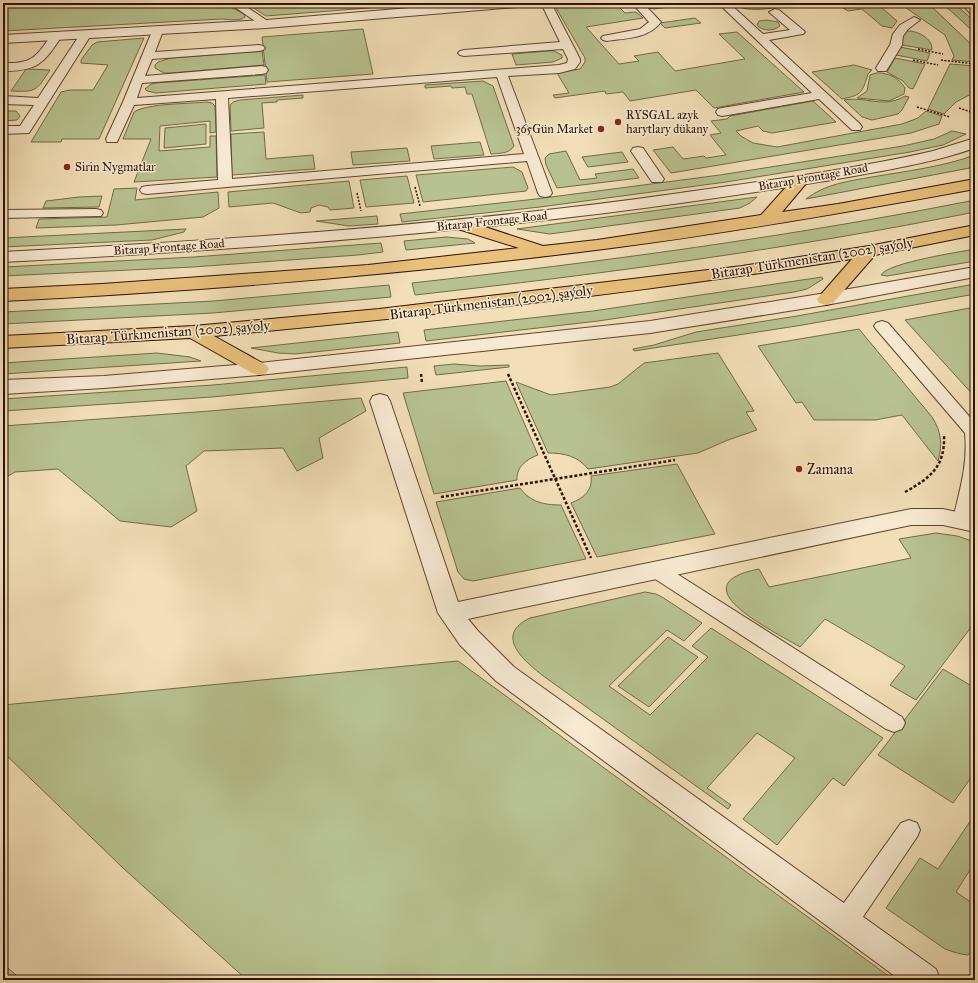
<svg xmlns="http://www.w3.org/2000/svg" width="978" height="983" font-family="'IM FELL Great Primer',serif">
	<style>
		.green { fill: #b8c291; stroke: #746a48 }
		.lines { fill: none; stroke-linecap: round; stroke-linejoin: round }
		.lane-casing { stroke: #60442e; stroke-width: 2 }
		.street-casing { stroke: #60442e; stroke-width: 2 }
		.primary-casing { stroke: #2f1100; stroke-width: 2 }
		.path-far1 { stroke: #2f1100; stroke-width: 1.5; stroke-dasharray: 2 1.5; stroke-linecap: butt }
		.path { stroke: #2f1100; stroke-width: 2.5; stroke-dasharray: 3 2; stroke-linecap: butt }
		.lane { fill: #f7ead1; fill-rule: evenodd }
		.street { fill: #f7ead1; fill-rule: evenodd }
		.primary { fill: #e9c07c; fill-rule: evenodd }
		.poi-dot { fill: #8f2418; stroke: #f7ead1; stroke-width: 1.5 }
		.labels { text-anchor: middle; stroke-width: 3; stroke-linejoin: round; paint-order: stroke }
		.far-poi-label { font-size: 12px; fill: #2f1100; stroke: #f7ead1; text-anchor: start }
		.far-street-label { font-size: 12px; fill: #2f1100; stroke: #f7ead1 }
		.street-label { font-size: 14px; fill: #2f1100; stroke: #f7ead1 }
		.poi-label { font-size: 14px; fill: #2f1100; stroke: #f7ead1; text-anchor: start }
	</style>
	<rect width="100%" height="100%" fill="#f2dfb8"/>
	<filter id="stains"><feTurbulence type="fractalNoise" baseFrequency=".005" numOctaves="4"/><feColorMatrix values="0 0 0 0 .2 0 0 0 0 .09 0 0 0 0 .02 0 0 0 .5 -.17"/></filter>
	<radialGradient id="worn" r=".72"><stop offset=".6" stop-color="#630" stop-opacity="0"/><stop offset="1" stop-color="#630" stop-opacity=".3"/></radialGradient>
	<g class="green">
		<path d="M3,3h220l21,11 1,3c-7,5 -16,2 -24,2l-218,12z"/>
		<polygon points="246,3 432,3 266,16"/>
		<polygon points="584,3 627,3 617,5 625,13 636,12 643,18 586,27 619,64 639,61 634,56 658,52 675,71 745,59 719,34 737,32 804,92 714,108 696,90 630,101 623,92 606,94 605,91 555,98 553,95 569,93 557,73 580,69 585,62 585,58 556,8"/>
		<polygon points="645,3 700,3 654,9 649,8"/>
		<path d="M733,3h67c-17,3 -53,13 -67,0z"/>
		<polygon points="899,3 928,3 975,48 975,62 952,60 954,56 945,35"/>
		<polygon points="942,3 954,3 975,22 975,33"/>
		<polygon points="865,4 881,7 897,21 892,28 882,26 862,9 848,11 843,8"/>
		<polygon points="695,18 701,23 665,28 660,23"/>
		<path d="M767,20l11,2 2,4c-7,6 -18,5 -23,-1l2,-4z"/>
		<polygon points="363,29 373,74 267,82 262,37"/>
		<path d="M906,31c10,-1 27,7 26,19l-30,-5 -1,-10z"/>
		<polygon points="144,38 99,139 62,139 61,142 31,142 61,92 70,90 93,90 108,65 81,63 81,60 92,45 97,42"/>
		<polygon points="900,47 930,53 927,61 896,55"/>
		<polygon points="262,51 264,65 171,73 164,73 155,68 155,65 158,62 171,58"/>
		<polygon points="548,51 554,51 562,55 562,58 553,62 516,65 512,54"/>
		<polygon points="895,58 925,64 913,89 909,88 903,81 887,72"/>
		<polygon points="950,64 975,66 975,92 956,102 944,114 928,109"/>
		<path d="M854,65l18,5 -4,4c-6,18 -5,21 -26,25l-30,-27z"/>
		<path d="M26,69l24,1c-14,21 -13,22 -39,21z"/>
		<path d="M876,73c12,-1 23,5 29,15l-1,6 -15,7 -32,-3 10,-7 3,-16z"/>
		<polygon points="265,75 266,84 156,93 147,91 145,89 151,84 156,83"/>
		<path d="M483,81l10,5 21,60c-5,8 -14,7 -23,8l-19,-60h-5l-2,-7 -13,1 -1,-2 -26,2v-3z"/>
		<polygon points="303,95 303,98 277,100 277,102 262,103 264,128 231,131 230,105 233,102 240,100"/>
		<path d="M905,96l4,1 -7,13 -4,4 -26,6 -10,-3 -18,-17c23,-4 39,9 61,-4z"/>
		<polygon points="813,101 836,122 772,133 763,131 758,126 736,131 741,136 753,143 777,147 902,124 918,118 926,111 942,116 939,124 911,133 671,173 653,150 673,147 683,159 704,156 706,158 726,155 710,135 721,133 711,121 727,119 730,116"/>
		<path d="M207,102l5,1 3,3 1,26 -6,1v-12l-50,5 -1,25 51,-4v-11h6l1,41 -83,5 17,-43h-28l11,-27c14,-9 55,-8 73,-10z"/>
		<polygon points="3,111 16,111 20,116 17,120 3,121"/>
		<polygon points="206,124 206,144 164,148 165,128"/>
		<polygon points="952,131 966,134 943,145 910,152 726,182 540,207 402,222 400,214 536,199 720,175 903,146 934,139"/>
		<polygon points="264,132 266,159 313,155 315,169 232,175 231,134"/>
		<polygon points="480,142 484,155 434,159 431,146"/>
		<polygon points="407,148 410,161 353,165 351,152"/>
		<polygon points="566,151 580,180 597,178 595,174 633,169 639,178 557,188 546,165 545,158 549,154"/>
		<polygon points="622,152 628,162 588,167 582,157"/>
		<path d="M975,155v12l-169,32c19,-15 43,-18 66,-22 35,-6 70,-10 103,-22z"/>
		<polygon points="513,167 522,172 528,188 526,191 423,202 416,175"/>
		<polygon points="407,176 414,203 366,207 360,180"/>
		<polygon points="349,181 354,208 330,210 328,207 319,205 311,208 310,212 301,213 273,203 229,207 228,192"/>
		<polygon points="137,188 135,200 218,192 219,208 203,217 116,225 36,228 39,219 107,217 114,189"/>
		<polygon points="102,196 99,207 43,208 46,201 79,197"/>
		<polygon points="757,197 750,203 740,208 550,234 517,229"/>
		<path d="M975,200v12c-185,37 -372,62 -560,83l-3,-12c189,-21 377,-46 563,-83z"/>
		<polygon points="377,216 378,224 349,226 316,221"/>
		<polygon points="186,229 184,232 152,240 3,247 3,238"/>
		<polygon points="446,237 468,239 475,243 406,250 404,241"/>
		<polygon points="381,243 383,252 358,255 193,267 3,276 3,267 5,267 194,257"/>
		<path d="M975,249v12l-88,15 -6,-1c6,-12 78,-23 94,-26z"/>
		<polygon points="822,277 823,279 807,289 794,292 598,321 426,341 424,330 593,311"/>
		<polygon points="975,284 975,294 803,325 634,351 633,349 654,345 696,332 797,316"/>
		<polygon points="389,285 391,297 213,313 3,324 3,312 214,301"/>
		<polygon points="975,307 975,397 905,320"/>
		<path d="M859,329l73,88c9,14 11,27 6,44l-36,-46 -27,5h-61l-12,-18 -6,1 -38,-57z"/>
		<polygon points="398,332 400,343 295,354 278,353 251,348"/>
		<polygon points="157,353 190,357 201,361 3,374 3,363"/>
		<path d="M718,353l36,58 -8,1 11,18 -29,10 -30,13 -110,16c-10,-13 -24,-16 -40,-16l-32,-71 35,13 59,-8 8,-3 26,-21z"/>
		<polygon points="454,364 480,366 509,365 509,367 436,375 434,366"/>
		<polygon points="407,367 408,378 212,397 3,411 3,399 213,385"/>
		<path d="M506,381l32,74c-11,4 -22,12 -21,25l-83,14 -31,-101z"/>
		<polygon points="361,398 366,411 319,438 323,458 297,471 283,448 204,451 186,466 197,511 171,527 120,521 58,469 15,472 3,479 3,426 210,411"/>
		<path d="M677,464l38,70 -118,23 -26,-54c13,-5 22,-13 20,-27z"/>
		<path d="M520,488c10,14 24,17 41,17l25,54 -113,22 -9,-2 -6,-7 -22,-70z"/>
		<path d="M936,533l21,3 18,6v80l-59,78 -26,-15 15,-19 -80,-47 -25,28c-26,-16 -124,-62 -41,-78l10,18 142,-29 -12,-19z"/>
		<path d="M645,592l11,2 6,3 40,26 -18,18 -17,-11 -58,56 41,29 58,-58 -16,-11 19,-18 172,110 -39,48 -11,-8 -56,67 -34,-26 52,-61 -38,-25 -50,55 24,17 -3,4 -186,-134c-19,-15 -48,-40 -12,-57z"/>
		<polygon points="668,637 698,657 649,707 618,686"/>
		<polygon points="458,661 894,980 247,980 123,868 3,752 3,705"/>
		<polygon points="943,669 975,688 975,772 953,803 878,755"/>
		<path d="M975,814v48l-19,30 19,13v42l-7,8c-9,-1 -15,-3 -23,-6l-59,-41 34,-50 18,11z"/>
		<polygon points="3,964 22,980 3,980"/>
	</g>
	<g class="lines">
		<g class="lane-casing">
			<g id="lane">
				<polygon points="229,3 241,3 272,24 270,26 262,26"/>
				<path d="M541,3h10l29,56v3l-5,7 -16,4 -51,3 44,117 -2,3 -5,1 -5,-1 -2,-3 -11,-32 -380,33 -5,-1 -2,-3 2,-3 5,-1 71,-6 -2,-81 -82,6 -17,37h-10l-1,-3 17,-37 30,-73h8l2,2 -8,21 104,-7 4,1 2,2 -2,2 -4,1 -107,8 -7,17 117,-10 4,1 2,3 -2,3 -4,1 -120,9 -5,15 422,-33 8,-2 1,-4 -5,-10 -99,7 -4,-1 -2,-2 2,-2 4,-1 96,-8zM497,77l27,77 -292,25 -4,-81z"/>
				<path d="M632,3h11l16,17 2,2c-13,17 -35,16 -54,19l-4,-1 -2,-2 2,-2 37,-7 9,-7z"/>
				<polygon points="718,3 729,3 763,34 790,30 769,12 775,9 779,10 803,30 805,32 803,34 769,40 860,124 862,127 860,130 852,130 819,99 722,116 718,115 716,112 718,109 722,108 812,93"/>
				<polygon points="914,17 920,20 908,29 903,36 902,45 888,68 886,71 878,71 876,68 890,45 893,34 900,25"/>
				<polygon points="85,32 89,33 91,35 29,133 3,134 3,126 20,126 34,105 3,104 3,96 38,98 81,33"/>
				<path d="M56,33l4,1 2,2c-19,28 -24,35 -59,35v-8c30,1 33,-6 49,-29z"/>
				<polygon points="638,147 643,148 664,179 662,182 652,182 650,179 631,151 633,148"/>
				<polygon points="96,209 101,210 103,213 101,216 3,218 3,210"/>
				<path d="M882,321l6,2 87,100v80l-6,21 -7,2 -7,-2 -2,-5c7,-30 15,-55 12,-86l-89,-104 -2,-3 2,-3z"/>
				<polygon points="656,563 663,565 902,717 905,723 902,729 894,732 886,729 649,575 646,570 649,565"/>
				<polygon points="909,820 917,823 920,830 917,837 854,930 845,934 836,930 833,922 836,914 901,823"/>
			</g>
		</g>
		<g class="street-casing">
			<g id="street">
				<polygon points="469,3 524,3 522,6 517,7 266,28 3,43 3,35 266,20"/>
				<polygon points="961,3 975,3 975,14 970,13"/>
				<path d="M975,138v10c-37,13 -77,20 -115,27 -55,10 -110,18 -165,26 -230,33 -461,49 -692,61v-10c226,-12 452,-27 677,-59 84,-12 170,-23 253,-42 14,-4 28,-9 42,-13z"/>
				<polygon points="975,267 975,277 826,305 650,333 259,375 104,388 3,394 3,380 104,376 259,363 650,321 826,293"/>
				<polygon points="380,394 387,396 390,401 458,602 911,509 943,509 975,516 975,532 943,525 911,525 468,619 478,631 514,667 936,969 940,980 900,980 496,681 460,645 438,613 370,401 373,396"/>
			</g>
		</g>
		<g class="primary-casing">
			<g id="primary">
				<path d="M801,175l6,2 2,3 -27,32 56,-8 137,-25v10c-126,23 -252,45 -379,61 -197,25 -395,41 -593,51v-12l99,-5 266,-19 151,-17 -61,-19 -3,-4 3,-4 6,-1 79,26 54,-6 164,-25 34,-38z"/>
				<path d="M975,225v10l-100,20 -42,48 -7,2 -7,-2 -2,-4 35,-40c-212,34 -424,57 -638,77l52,29 3,4 -3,4 -7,2 -7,-2 -62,-35 -187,10v-12l190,-10 186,-17 363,-43 127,-20z"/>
			</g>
		</g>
		<g class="path-far1">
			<polyline points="918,49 943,54"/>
			<polyline points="913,60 938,65"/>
			<polyline points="941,60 975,64"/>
			<polyline points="917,107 950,117"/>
			<polyline points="959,108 974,113"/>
			<polyline points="415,187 420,206"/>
			<polyline points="357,193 361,211"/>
		</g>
		<g class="path">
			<polyline points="421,374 422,383"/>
			<polyline points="508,374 591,558"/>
			<path d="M905,492c25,-14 40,-25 39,-56"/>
			<polyline points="441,497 675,460"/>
		</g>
		<use href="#lane" class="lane"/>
		<use href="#street" class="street"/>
		<use href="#primary" class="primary"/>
	</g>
	<g class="poi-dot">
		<circle cx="618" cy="122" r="4"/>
		<circle cx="601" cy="129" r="4"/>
		<circle cx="67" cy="167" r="4"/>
		<circle cx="799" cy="469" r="4"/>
	</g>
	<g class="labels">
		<g class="far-poi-label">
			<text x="626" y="119">RYSGAL azyk<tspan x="626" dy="14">harytlary dükany</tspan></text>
			<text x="593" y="133" text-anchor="end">365Gün Market</text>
			<text x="75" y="171">Sirin Nygmatlar</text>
		</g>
		<g class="far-street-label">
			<text transform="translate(813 177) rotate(-10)" y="4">Bitarap Frontage Road</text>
			<text transform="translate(492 221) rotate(-6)" y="4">Bitarap Frontage Road</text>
			<text transform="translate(169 247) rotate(-4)" y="4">Bitarap Frontage Road</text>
		</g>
		<g class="street-label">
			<text transform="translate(812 258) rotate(-9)" y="5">Bitarap Türkmenistan (2002) şaýoly</text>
			<text transform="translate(491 302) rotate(-7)" y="5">Bitarap Türkmenistan (2002) şaýoly</text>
			<text transform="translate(168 332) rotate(-4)" y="5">Bitarap Türkmenistan (2002) şaýoly</text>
		</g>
		<g class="poi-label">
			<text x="807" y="474">Zamana</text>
		</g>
	</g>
	<rect width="978" height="983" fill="none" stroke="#f2dfb8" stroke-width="16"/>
	<rect x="4" y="4" width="970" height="975" fill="none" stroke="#2f1100" stroke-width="2"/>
	<rect x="8" y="8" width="962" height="967" fill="none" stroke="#2f1100"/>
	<rect width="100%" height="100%" filter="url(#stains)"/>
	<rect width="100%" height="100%" fill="url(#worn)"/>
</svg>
